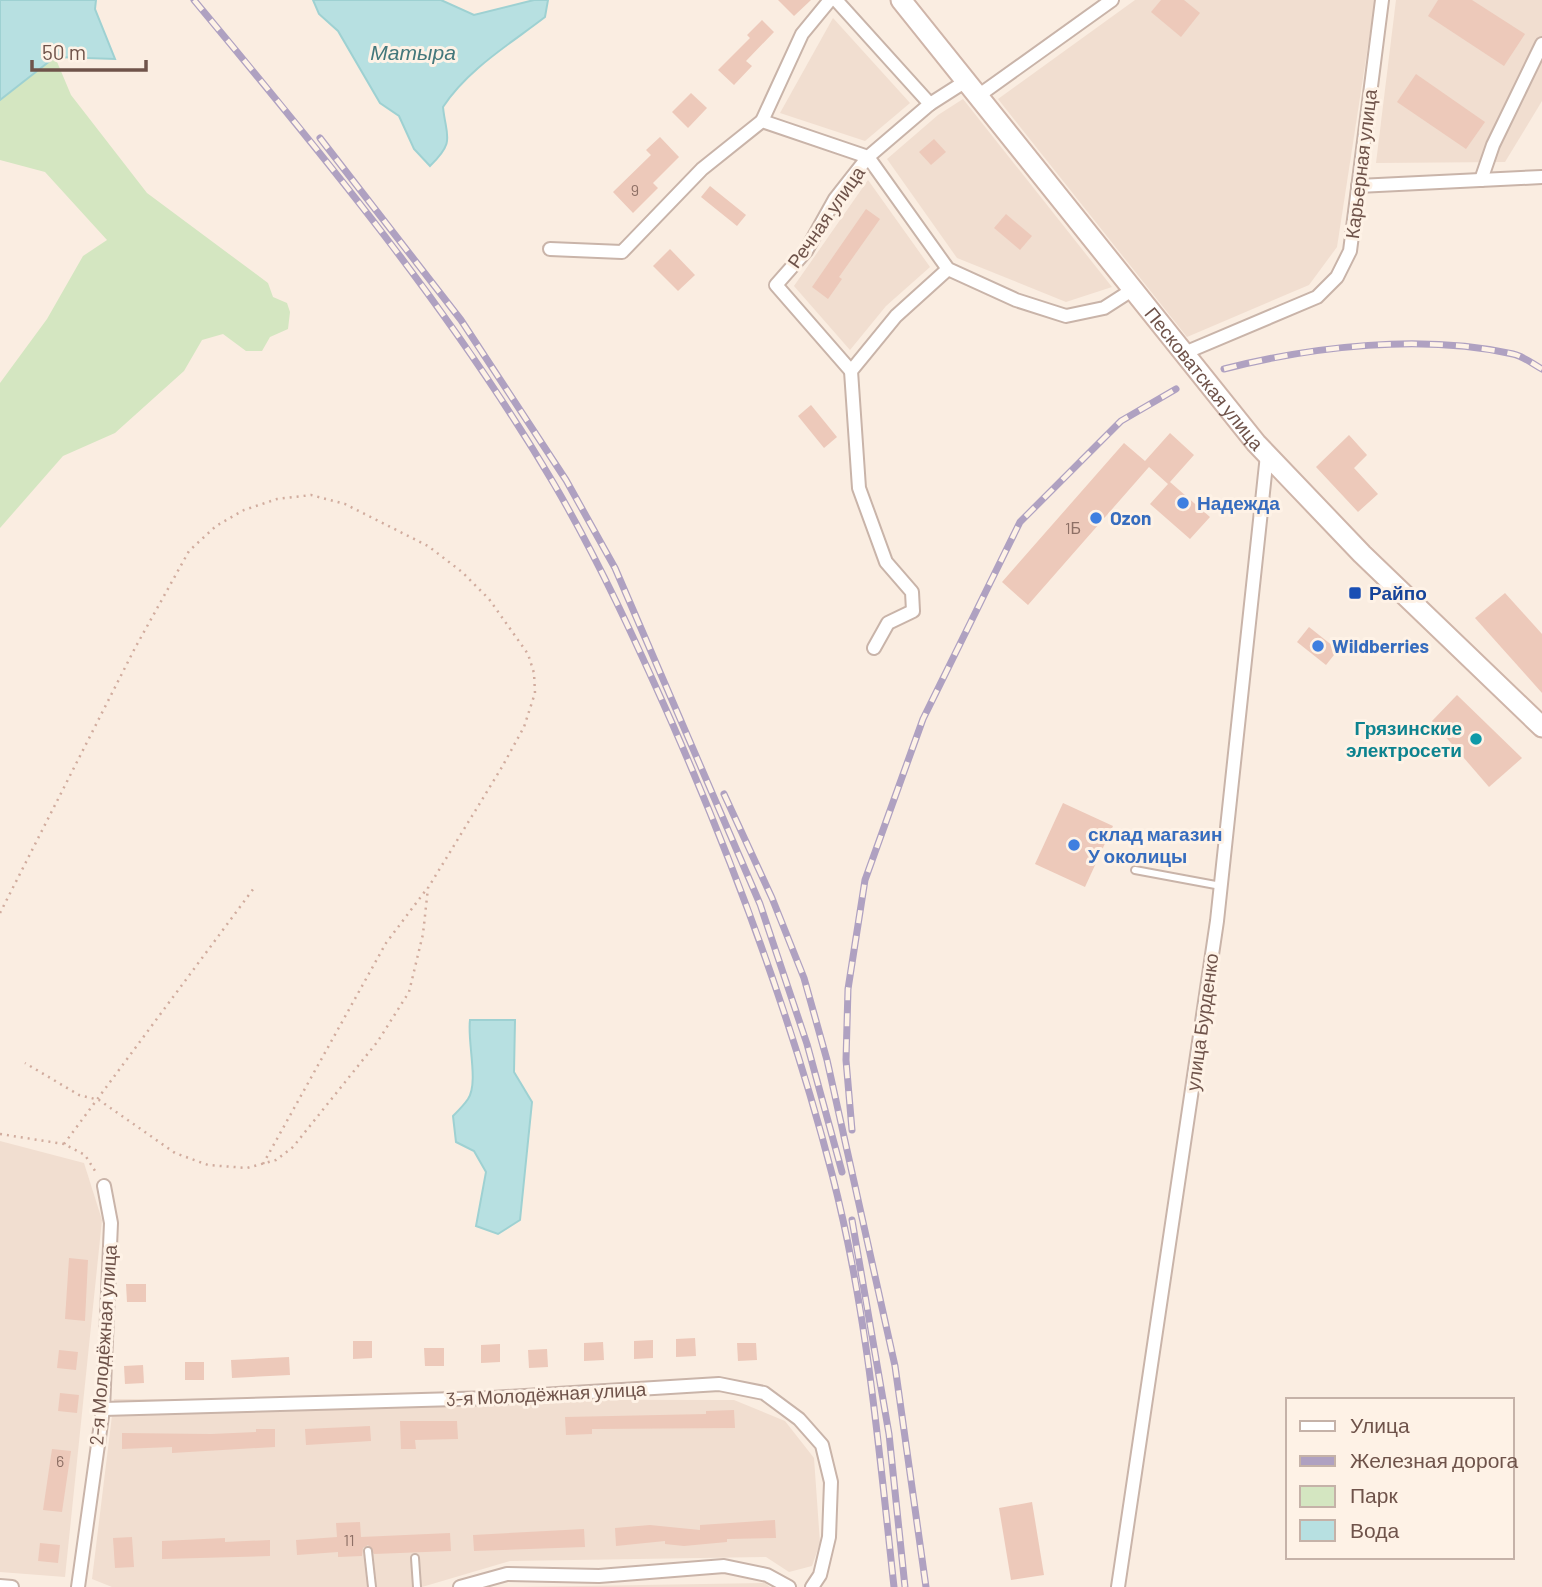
<svg xmlns="http://www.w3.org/2000/svg" width="1542" height="1587" font-family="Barlow,sans-serif">
	<style>
		.residential { fill: #f1ded0 }
		.green { fill: #d4e6c1 }
		.water { fill: #b7e0e1; stroke: #9ed1d2; stroke-width: 2 }
		.building { fill: #edc9ba }
		.lines { fill: none; stroke-linecap: round; stroke-linejoin: round }
		.lane-casing { stroke: #c9b4a9; stroke-width: 10 }
		.street-casing { stroke: #c9b4a9; stroke-width: 16 }
		.secondary-casing { stroke: #cfb5a9; stroke-width: 23 }
		.path { stroke: #d1ac9e; stroke-width: 2.5; stroke-dasharray: 2 5; stroke-linecap: butt }
		.lane { stroke: #fff; stroke-width: 6 }
		.street { stroke: #fff; stroke-width: 12 }
		.secondary { stroke: #fff; stroke-width: 19 }
		.rail-casing { stroke: #afa1c1; stroke-width: 7 }
		.rail { stroke: #fef2e6; stroke-width: 4.5; stroke-dasharray: 13; stroke-linecap: butt }
		.shop-dot { fill: #3f7fe0; stroke: #fef2e6; stroke-width: 2.5 }
		.transit-dot { fill: #1a4fb4; stroke: #fef2e6; stroke-width: 2.5 }
		.culture-dot { fill: #0f9aa8; stroke: #fef2e6; stroke-width: 2.5 }
		.labels { text-anchor: middle; stroke-width: 6; stroke-linejoin: round; paint-order: stroke }
		.number-label { font-size: 16px; fill: #8e7066 }
		.street-label { font-size: 19px; fill: #6f534a; stroke: #fef2e6 }
		.shop-label { font-size: 19px; font-weight: bold; fill: #366cbe; stroke: #fef2e6; text-anchor: start }
		.transit-label { font-size: 19px; font-weight: bold; fill: #164399; stroke: #fef2e6; text-anchor: start }
		.culture-label { font-size: 19px; font-weight: bold; fill: #0d838f; stroke: #fef2e6; text-anchor: end }
		.water-label { font-size: 21px; font-style: italic; fill: #43777b; stroke: #fef2e6 }
	</style>
	<rect width="100%" height="100%" fill="#faede1"/>
	<g class="residential">
		<polygon points="1135,0 1375,0 1337,247 1309,285 1187,337 998,99"/>
		<polygon points="1396,0 1542,0 1542,101 1505,162 1376,163"/>
		<polygon points="833,18 910,103 865,141 780,113"/>
		<polygon points="963,99 1112,287 1066,302 957,258 887,159 938,115"/>
		<polygon points="868,180 930,267 886,306 850,350 794,286"/>
		<polygon points="0,1141 84,1163 102,1220 65,1577 0,1572"/>
		<polygon points="114,1399 734,1400 785,1421 814,1458 820,1543 812,1566 789,1572 766,1557 510,1561 422,1587 112,1587 92,1579"/>
		<polygon points="765,1583 770,1587 520,1587"/>
	</g>
	<polygon class="green" points="55,57 71,95 147,193 268,283 273,297 287,303 290,312 288,329 270,337 262,351 246,351 223,334 202,340 184,371 115,433 63,456 0,528 0,383 47,319 83,256 107,240 45,172 0,160 0,100"/>
	<g class="water">
		<polygon points="0,0 96,0 95,9 115,59 55,57 0,100"/>
		<path d="M313,0h128l33,15 60,-15h14l-3,17c-35,27 -77,52 -102,90 3,30 13,34 -13,59l-16,-17 -15,-33 -19,-13 -42,-72 -19,-17z"/>
		<path d="M470,1020h45l-1,52 18,30 -12,118 -22,14 -22,-8 10,-54 -12,-21 -18,-9 -3,-26c5,-5 11,-11 15,-17 11,-16 -1,-58 2,-79z"/>
	</g>
	<g class="building">
		<polygon points="778,0 811,0 794,16"/>
		<polygon points="1161,0 1184,0 1200,13 1181,37 1151,12"/>
		<polygon points="1438,0 1472,0 1525,34 1504,66 1428,16"/>
		<polygon points="762,20 774,32 746,61 752,66 734,85 718,70 750,38 747,35"/>
		<polygon points="1416,74 1485,122 1466,149 1397,102"/>
		<polygon points="691,93 707,108 688,128 672,112"/>
		<polygon points="660,137 679,157 653,183 658,188 633,213 613,192 651,155 646,150"/>
		<polygon points="934,139 946,152 931,165 919,152"/>
		<polygon points="710,186 746,215 737,226 701,197"/>
		<polygon points="866,209 880,219 839,277 842,279 828,299 812,287"/>
		<polygon points="1006,214 1032,236 1020,250 994,228"/>
		<polygon points="670,249 695,275 678,291 653,266"/>
		<polygon points="811,405 837,437 824,448 798,416"/>
		<polygon points="1170,433 1194,455 1170,482 1210,517 1190,539 1150,504 1168,484 1149,467 1028,605 1002,582 1124,443 1145,461"/>
		<polygon points="1349,435 1367,455 1354,468 1378,494 1358,512 1316,467"/>
		<polygon points="1505,593 1542,634 1542,693 1475,618"/>
		<polygon points="1309,627 1338,650 1326,665 1297,642"/>
		<polygon points="1457,695 1522,758 1489,787 1432,721"/>
		<polygon points="1063,803 1113,826 1085,887 1035,864"/>
		<polygon points="69,1258 88,1260 85,1321 65,1319"/>
		<polygon points="126,1284 146,1284 146,1302 127,1302"/>
		<polygon points="695,1338 696,1356 676,1357 676,1339"/>
		<polygon points="653,1340 653,1358 634,1359 634,1341"/>
		<polygon points="353,1341 372,1341 372,1358 353,1359"/>
		<polygon points="603,1342 604,1360 584,1361 584,1343"/>
		<polygon points="737,1343 756,1343 757,1360 738,1361"/>
		<polygon points="500,1344 500,1362 481,1363 481,1345"/>
		<polygon points="424,1348 444,1348 444,1366 425,1366"/>
		<polygon points="547,1349 548,1367 529,1368 528,1350"/>
		<polygon points="59,1350 78,1352 76,1370 57,1368"/>
		<polygon points="289,1357 290,1375 232,1378 231,1360"/>
		<rect x="185" y="1362" width="19" height="18"/>
		<polygon points="143,1365 144,1383 125,1384 124,1366"/>
		<polygon points="60,1393 79,1395 77,1413 58,1411"/>
		<polygon points="734,1410 735,1428 592,1429 592,1434 566,1435 565,1417 706,1414 706,1411"/>
		<polygon points="400,1421 457,1421 458,1439 415,1440 416,1449 401,1449"/>
		<polygon points="370,1426 371,1441 306,1445 305,1429"/>
		<polygon points="256,1429 275,1429 275,1447 172,1453 172,1447 122,1449 122,1433 211,1434 256,1432"/>
		<polygon points="52,1449 71,1451 62,1512 43,1510"/>
		<polygon points="1032,1502 1044,1575 1011,1580 999,1508"/>
		<polygon points="775,1520 776,1538 727,1539 727,1542 684,1546 665,1544 665,1541 616,1546 615,1528 650,1525 700,1530 700,1525"/>
		<polygon points="360,1522 361,1537 450,1533 451,1551 374,1554 368,1545 363,1548 362,1556 338,1557 338,1552 297,1555 296,1540 337,1537 336,1523"/>
		<polygon points="584,1529 585,1547 474,1551 473,1535"/>
		<polygon points="132,1537 134,1567 115,1568 113,1538"/>
		<polygon points="225,1538 225,1542 270,1540 270,1556 162,1559 162,1541"/>
		<polygon points="40,1543 60,1545 58,1563 38,1561"/>
	</g>
	<g class="lines">
		<g class="lane-casing">
			<g id="lane">
				<polyline points="1135,870 1221,886"/>
				<polyline points="368,1551 372,1587"/>
				<polyline points="415,1558 417,1587"/>
			</g>
		</g>
		<g class="street-casing">
			<g id="street">
				<polyline points="836,0 930,104"/>
				<polyline points="978,96 1112,0"/>
				<polyline points="762,121 802,34 830,0"/>
				<polyline points="1481,180 1493,145 1542,44"/>
				<polyline points="1358,186 1542,177"/>
				<polyline points="550,249 622,252 702,169 762,121 868,157 930,104 966,81"/>
				<polyline points="1182,354 1317,297 1337,277 1350,251 1382,0"/>
				<polyline points="851,371 776,285 806,251 835,199 868,157 948,269 1016,300 1066,316 1104,308 1132,290"/>
				<polyline points="874,648 888,623 913,611 912,592 886,562 859,488 851,371 896,316 948,269"/>
				<polyline points="103,1409 492,1398 719,1384 764,1393 799,1419 822,1445 831,1482 829,1537 820,1575 812,1587"/>
				<polyline points="0,1586 12,1587"/>
				<polyline points="78,1587 103,1409 111,1223 104,1186"/>
				<polyline points="460,1587 507,1574 599,1576 724,1566 767,1575 789,1587"/>
				<polyline points="1118,1587 1217,921 1267,455"/>
			</g>
		</g>
		<g class="secondary-casing">
			<g id="secondary">
				<path id="s1" d="M901,0l355,443 106,111 180,173"/>
			</g>
		</g>
		<g class="path">
			<polyline points="0,913 135,648 189,551 216,526 244,510 277,499 311,495 345,504 428,546 462,572 489,599 528,654 534,673 535,693 524,727 502,767 428,888 423,934 409,992 378,1041 293,1147 276,1160 247,1168 208,1165 175,1153 99,1100 79,1095 25,1063"/>
			<polyline points="0,1134 64,1144 85,1155 97,1174"/>
			<polyline points="64,1144 254,888"/>
			<polyline points="263,1164 386,943 426,890"/>
		</g>
		<use href="#lane" class="lane"/>
		<use href="#street" class="street"/>
		<use href="#secondary" class="secondary"/>
		<g class="rail-casing">
			<g id="rail">
				<path d="M194,0c129,155 258,311 360,484 45,77 82,158 118,239 64,146 120,297 160,451 35,135 47,276 62,413"/>
				<polyline points="320,138 461,320 566,480 615,568 760,904 807,1044 842,1172"/>
				<path d="M1224,369c90,-23 198,-35 289,-15 10,2 20,10 29,15"/>
				<polyline points="724,794 772,898 804,978 827,1060 895,1366 926,1587"/>
				<polyline points="852,1130 846,1060 848,989 865,880 923,719 1020,522 1121,421 1176,389"/>
				<polyline points="852,1220 889,1434 905,1587"/>
			</g>
		</g>
		<use href="#rail" class="rail"/>
	</g>
	<g class="shop-dot">
		<circle cx="1183" cy="503" r="7"/>
		<circle cx="1096" cy="518" r="7"/>
		<circle cx="1318" cy="646" r="7"/>
		<circle cx="1074" cy="845" r="7"/>
	</g>
	<rect class="transit-dot" x="1348" y="586" width="14" height="14" rx="3.5"/>
	<circle class="culture-dot" cx="1476" cy="739" r="7"/>
	<g class="labels">
		<g class="number-label">
			<text x="635" y="196">9</text>
			<text x="1073" y="534">1Б</text>
			<text x="60" y="1467">6</text>
			<text x="349" y="1546">11</text>
		</g>
		<g class="street-label">
			<text transform="translate(1361 164) rotate(-83)" y="7">Карьерная улица</text>
			<text transform="translate(826 217) rotate(-55)" y="7">Речная улица</text>
			<text dy="7" stroke="none"><textPath href="#s1" startOffset="485">Песковатская улица</textPath></text>
			<text transform="translate(1202 1022) rotate(-82)" y="7">улица Бурденко</text>
			<text transform="translate(103 1345) rotate(-86)" y="7">2-я Молодёжная улица</text>
			<text transform="translate(546 1394) rotate(-3)" y="7">3-я Молодёжная улица</text>
		</g>
		<g class="shop-label">
			<text x="1197" y="510">Надежда</text>
			<text x="1110" y="525">Ozon</text>
			<text x="1332" y="653">Wildberries</text>
			<text x="1088" y="841">склад магазин<tspan x="1088" dy="22">У околицы</tspan></text>
		</g>
		<g class="transit-label">
			<text x="1369" y="600">Райпо</text>
		</g>
		<g class="culture-label">
			<text x="1462" y="735">Грязинские<tspan x="1462" dy="22">электросети</tspan></text>
		</g>
		<g class="water-label">
			<text x="413" y="60">Матыра</text>
		</g>
	</g>
	<rect x="1286" y="1398" width="228" height="161" fill="#fef2e6" stroke="#c5b2a8" stroke-width="2"/>
	<rect x="1300" y="1421" width="35" height="10" fill="#ffffff" stroke="#c5b2a8" stroke-width="2"/>
	<text x="1350" y="1433" font-size="21" fill="#6f534a">Улица</text>
	<rect x="1300" y="1456" width="35" height="10" fill="#afa1c1" stroke="#c5b2a8" stroke-width="2"/>
	<text x="1350" y="1468" font-size="21" fill="#6f534a">Железная дорога</text>
	<rect x="1300" y="1486" width="35" height="21" fill="#d4e6c1" stroke="#c5b2a8" stroke-width="2"/>
	<text x="1350" y="1503" font-size="21" fill="#6f534a">Парк</text>
	<rect x="1300" y="1520" width="35" height="21" fill="#b7e0e1" stroke="#c5b2a8" stroke-width="2"/>
	<text x="1350" y="1538" font-size="21" fill="#6f534a">Вода</text>
	<path d="M32 60v10h114v-10" fill="none" stroke="#6f534a" stroke-width="3.5"/>
	<text x="42" y="60" font-size="21" fill="#6f534a" stroke="#fef2e6" stroke-width="5" paint-order="stroke">50 m</text>
</svg>
